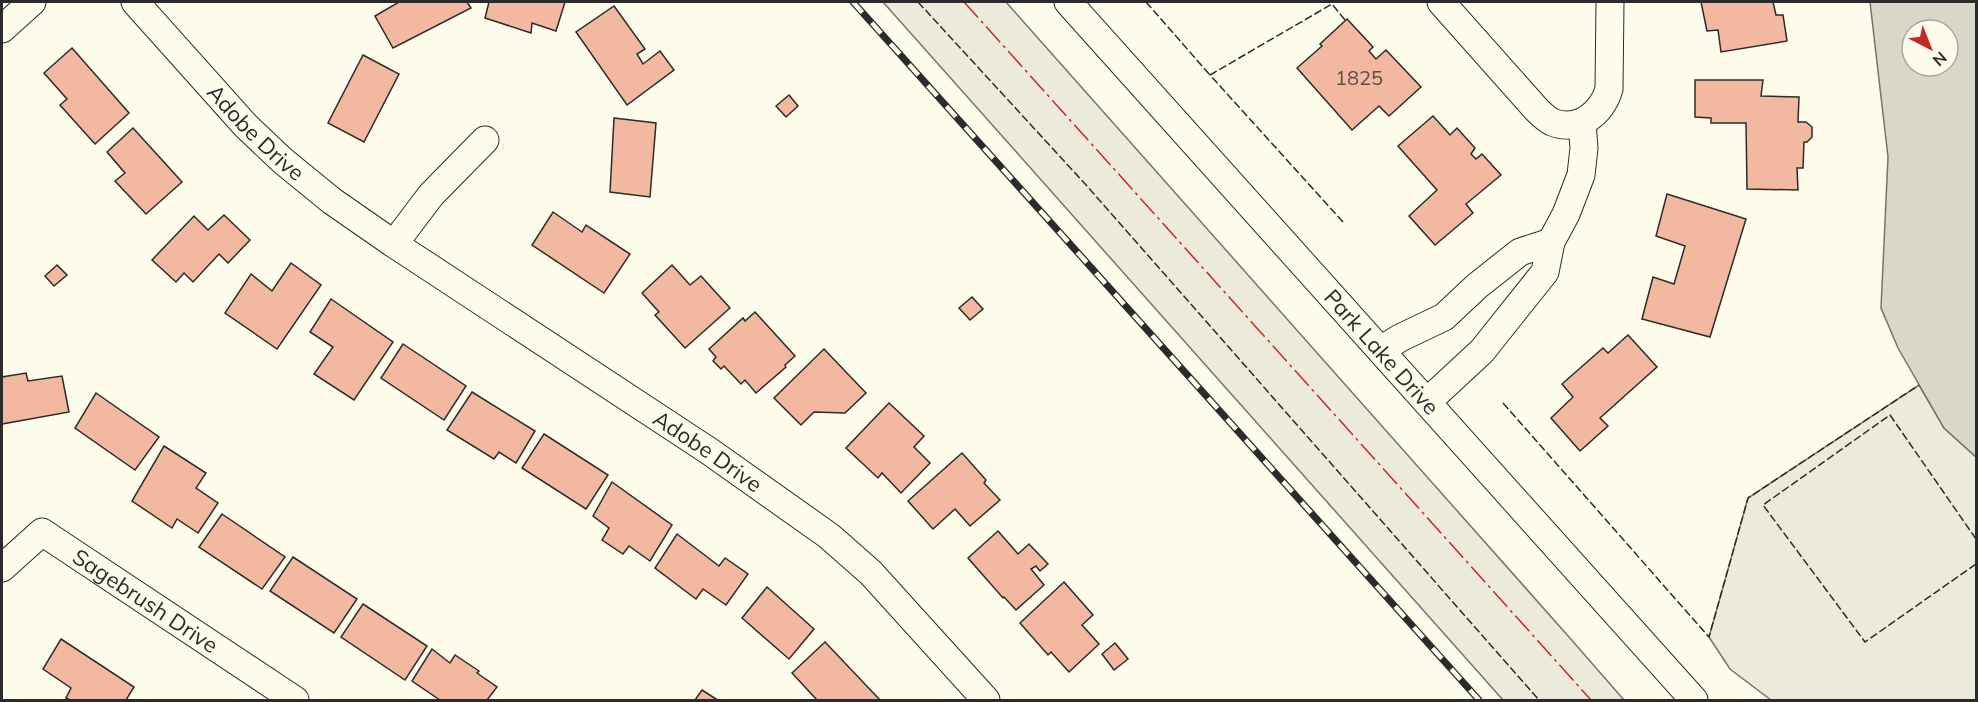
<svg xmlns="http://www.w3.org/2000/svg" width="1978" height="702" font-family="Mulish,sans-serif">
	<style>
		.green { fill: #ecebdb; stroke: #74746e; stroke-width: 1.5 }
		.water { fill: #d8d7c9; stroke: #74746e; stroke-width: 1.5; fill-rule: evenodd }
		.building { fill: #f2b8a0; stroke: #2b2b2b; stroke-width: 1.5 }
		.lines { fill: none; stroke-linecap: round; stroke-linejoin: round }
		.street-casing { stroke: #2b2b2b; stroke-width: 29 }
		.street { stroke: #fdfbea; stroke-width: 27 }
		.rail-casing { stroke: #2b2b2b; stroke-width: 7 }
		.rail { stroke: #fdfbea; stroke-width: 4.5; stroke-dasharray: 14; stroke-linecap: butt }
		.fence { stroke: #2b2b2b; stroke-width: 1.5; stroke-dasharray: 8 3; stroke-linecap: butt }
		.power { stroke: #c62828; stroke-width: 1.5; stroke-dasharray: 21 4.5 3 4.5; stroke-linecap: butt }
		.labels { text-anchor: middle; stroke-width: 4.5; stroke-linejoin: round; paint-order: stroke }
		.number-label { font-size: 20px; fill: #5d4e48 }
		.street-label { font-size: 22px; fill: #2b2b2b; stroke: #fdfbea }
	</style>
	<rect width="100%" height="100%" fill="#fdfbea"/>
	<g class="green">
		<polygon points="883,2 1006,2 1569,637 1624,700 1503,700"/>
		<polygon points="1919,385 1944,428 1976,457 1976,700 1771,700 1730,669 1709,637 1748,498"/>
	</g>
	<path class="water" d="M1870,2h106v455l-32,-29 -46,-80 -17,-40 7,-151zM1912,30h36v36h-36z"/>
	<g class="building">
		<polygon points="399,2 467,2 471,8 393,48 375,16"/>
		<polygon points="489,2 565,2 556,31 532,23 531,33 485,18"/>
		<polygon points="1701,2 1773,2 1776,15 1783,15 1787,41 1721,52 1718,30 1707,31"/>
		<polygon points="614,6 645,49 637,54 643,64 660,51 674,70 627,105 576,32"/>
		<polygon points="1347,19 1373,47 1369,51 1376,59 1386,50 1421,87 1389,116 1379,106 1352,130 1297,68 1322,46 1320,44"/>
		<polygon points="72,48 129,113 95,144 60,105 67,99 44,73"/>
		<polygon points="363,55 399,74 364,142 328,123"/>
		<polygon points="1695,80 1763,80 1761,96 1799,97 1798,122 1806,122 1812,127 1812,137 1807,142 1804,142 1803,168 1797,168 1798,190 1747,189 1746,123 1711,123 1711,118 1695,117"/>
		<polygon points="789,95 798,106 786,117 776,106"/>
		<polygon points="1433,116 1450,135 1457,128 1475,148 1471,154 1476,159 1482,154 1501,175 1466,204 1473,213 1435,245 1409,216 1437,190 1398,146"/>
		<polygon points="614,118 656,123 650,197 610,192"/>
		<polygon points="133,128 182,182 146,214 115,181 125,173 107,152"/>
		<polygon points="1667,194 1746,219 1710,337 1642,319 1653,277 1674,284 1685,246 1656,236"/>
		<polygon points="553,212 582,232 586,225 630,254 604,293 532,245"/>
		<polygon points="224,215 250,240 228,263 219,254 193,282 184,273 176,282 152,260 194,216 208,230"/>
		<polygon points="291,263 321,285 277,349 225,313 251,274 272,291"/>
		<polygon points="57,265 67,275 54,286 45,276"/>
		<polygon points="672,265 690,285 701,276 730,308 685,348 655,315 659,312 642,293"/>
		<polygon points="972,297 983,309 970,320 959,308"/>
		<polygon points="331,299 393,342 354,400 314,374 333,347 310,332"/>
		<polygon points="755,312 795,356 785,365 786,367 756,393 745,380 741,384 724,366 721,369 713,361 716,357 709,349 743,318 745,321"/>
		<polygon points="1628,335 1657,367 1600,418 1608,426 1580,451 1551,418 1573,397 1562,384 1603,348 1608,353"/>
		<polygon points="403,344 466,386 444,420 381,378"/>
		<polygon points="824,349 866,393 845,413 814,412 801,425 774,398"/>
		<polygon points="26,373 28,381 62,376 69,412 2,424 2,377"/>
		<polygon points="472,392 535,431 516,463 499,452 494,459 447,430"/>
		<polygon points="96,393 159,437 135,470 75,428"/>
		<polygon points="889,403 924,436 914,447 930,463 901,493 882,473 878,478 846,448"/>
		<polygon points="544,434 608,475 586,509 522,468"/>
		<polygon points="164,446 206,473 196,488 218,503 198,533 177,519 172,528 132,501"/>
		<polygon points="962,453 986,480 984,483 1000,500 970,526 955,509 933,529 908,501"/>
		<polygon points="612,482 672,525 650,561 629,546 623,554 602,540 609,528 593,516"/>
		<polygon points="222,514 285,557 262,589 199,547"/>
		<polygon points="998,531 1018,554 1029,544 1048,564 1040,571 1036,566 1031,569 1044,585 1016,610 1004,597 1003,598 968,558"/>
		<polygon points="677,534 719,566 725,558 748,574 726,605 703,589 696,599 655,568"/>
		<polygon points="293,557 357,599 334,633 270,591"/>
		<polygon points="1064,582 1093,615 1082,625 1099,644 1069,672 1051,652 1048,655 1020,623"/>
		<polygon points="767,587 814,629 789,659 742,618"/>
		<polygon points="363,604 427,646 405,680 341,637"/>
		<polygon points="61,639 134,687 126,700 70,700 66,698 71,688 43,669"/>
		<polygon points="825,642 880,700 817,700 792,673"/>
		<polygon points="1115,643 1128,659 1114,670 1102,654"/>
		<polygon points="432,649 450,663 455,655 479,671 477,673 497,687 487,700 440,700 412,681"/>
		<polygon points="702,690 716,699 714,700 695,700"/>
	</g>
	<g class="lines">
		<g class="street-casing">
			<g id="street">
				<path id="s1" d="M135,2l111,124 37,35 49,40 62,43 315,207 120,85 42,37 115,127"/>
				<path id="s2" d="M1068,2l626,698"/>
				<path d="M1441,2l96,108c4,4 9,9 15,12 26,11 50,-9 57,-33l1,-87"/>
				<polyline points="2,29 32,2"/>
				<polyline points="394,244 431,195 485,140"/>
				<polyline points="1381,350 1400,338 1444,317 1477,286 1520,252 1551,242"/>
				<polyline points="1427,402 1482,351 1545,272 1551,242 1566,214 1581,175 1584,148 1582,122"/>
				<path id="s3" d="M2,568l40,-36 253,168"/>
			</g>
		</g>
		<use href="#street" class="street"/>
		<g class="rail-casing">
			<polyline id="rail" points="853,2 1479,700"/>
		</g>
		<use href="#rail" class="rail"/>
		<g class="fence">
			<polyline points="918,2 1087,186 1539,700"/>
			<polyline points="1146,2 1210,75"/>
			<polyline points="1343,222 1210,75 1332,4 1345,20"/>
			<polyline points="1503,403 1709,637 1748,498 1919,385"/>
			<polyline points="1976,539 1890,415 1763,505 1865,642 1976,564"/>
		</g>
		<polyline class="power" points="964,2 1591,700"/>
	</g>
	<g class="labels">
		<g class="number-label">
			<text x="1359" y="85">1825</text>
		</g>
		<g class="street-label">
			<text dy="8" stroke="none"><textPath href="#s1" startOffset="178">Adobe Drive</textPath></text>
			<text dy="8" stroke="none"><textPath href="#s2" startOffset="470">Park Lake Drive</textPath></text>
			<text dy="8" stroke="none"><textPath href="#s1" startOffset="732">Adobe Drive</textPath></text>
			<text dy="8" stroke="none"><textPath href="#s3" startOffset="178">Sagebrush Drive</textPath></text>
		</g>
	</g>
	<rect width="1978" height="702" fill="none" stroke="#2b2b2b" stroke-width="6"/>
	<g transform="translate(1930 48) rotate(138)"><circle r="28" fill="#fdfbea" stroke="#a9a89e" stroke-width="1.5"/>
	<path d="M0-4.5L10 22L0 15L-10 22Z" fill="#c62828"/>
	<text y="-9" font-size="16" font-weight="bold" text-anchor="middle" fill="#2b2b2b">N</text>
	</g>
</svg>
